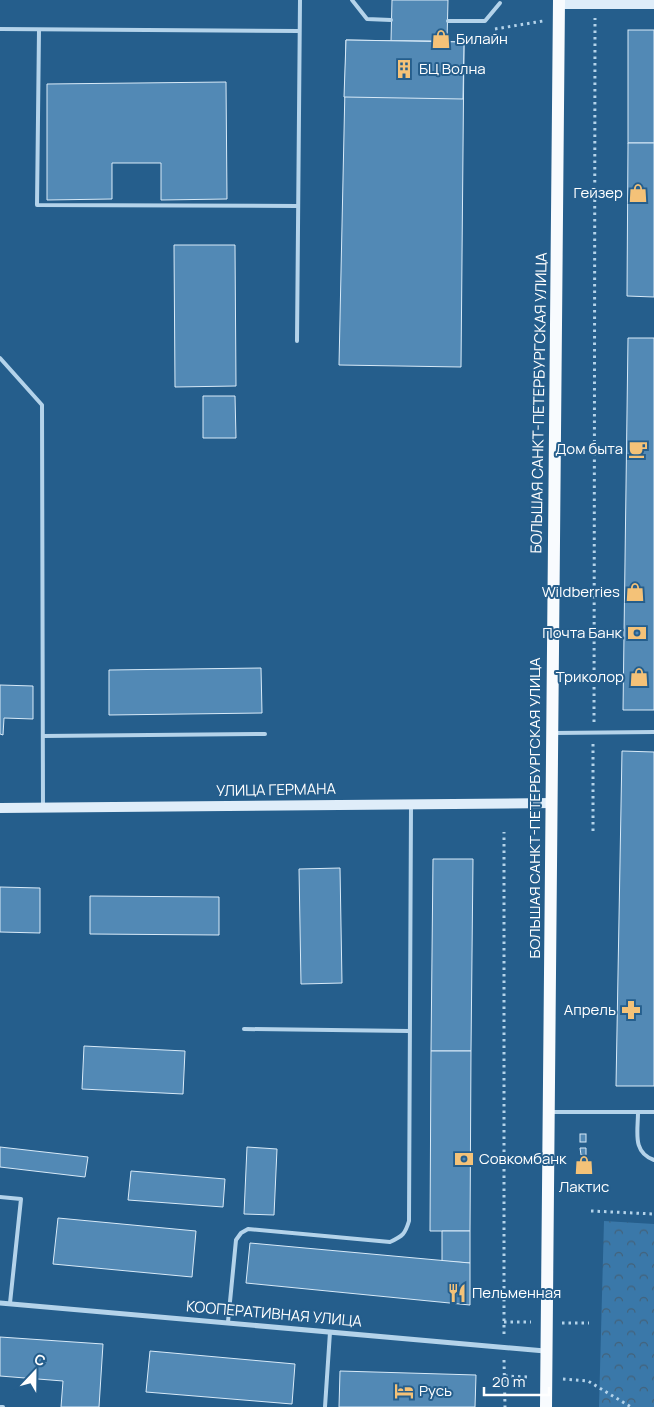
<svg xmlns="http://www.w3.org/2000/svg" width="654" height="1407" font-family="Manrope,sans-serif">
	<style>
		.forest { fill: url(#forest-crowns) }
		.building { fill: #5289b5; stroke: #d8eaf8 }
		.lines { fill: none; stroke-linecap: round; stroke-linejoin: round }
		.path { stroke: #b4d3ea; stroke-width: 3; stroke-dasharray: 2.5 4; stroke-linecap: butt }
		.lane { stroke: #b4d3ea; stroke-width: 4 }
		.street { stroke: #b4d3ea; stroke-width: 5 }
		.secondary { stroke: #dfedf9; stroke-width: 10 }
		.primary { stroke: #f8fbfe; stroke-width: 12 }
		.labels { text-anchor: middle; stroke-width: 4; stroke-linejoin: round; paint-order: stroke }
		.poi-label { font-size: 15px; fill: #fff; stroke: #255e8c; text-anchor: end }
		.street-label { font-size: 15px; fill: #fff; stroke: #255e8c }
	</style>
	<defs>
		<pattern id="forest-crowns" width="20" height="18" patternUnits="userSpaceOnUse" patternTransform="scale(1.25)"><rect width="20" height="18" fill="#3a78a9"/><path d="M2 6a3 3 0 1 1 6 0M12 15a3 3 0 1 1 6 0" fill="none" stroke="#43627a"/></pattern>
	</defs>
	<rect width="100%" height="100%" fill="#255e8c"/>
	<polygon class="forest" points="604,1221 654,1224 654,1407 599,1407"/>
	<g class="building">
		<polygon points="392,0 448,0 447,41 391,41"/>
		<rect x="628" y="30" width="26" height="113"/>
		<polygon points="346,40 464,42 461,367 339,365"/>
		<polygon points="346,40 464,42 463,99 344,97"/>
		<polygon points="226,82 227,199 161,200 161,163 112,163 112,199 47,200 47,84"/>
		<polygon points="628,143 654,143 654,297 627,296"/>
		<polygon points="174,245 235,245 236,386 175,387"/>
		<polygon points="628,338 654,338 654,710 623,710"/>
		<polygon points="203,396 235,396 236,438 203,438"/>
		<polygon points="261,668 262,713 109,715 109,670"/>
		<polygon points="0,685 33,686 33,719 4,718 3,735 0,734"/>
		<polygon points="622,751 654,752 654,1086 616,1086"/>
		<polygon points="433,859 473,859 471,1051 431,1051"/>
		<polygon points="340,868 342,983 301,984 299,869"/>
		<polygon points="0,887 40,888 40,933 0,932"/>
		<polygon points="90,896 219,897 219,935 90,934"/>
		<polygon points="84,1046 185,1051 183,1094 82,1089"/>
		<polygon points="431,1051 471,1051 470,1231 430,1231"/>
		<rect x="580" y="1134" width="6" height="8"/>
		<polygon points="0,1147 88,1157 85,1177 0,1167"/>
		<polygon points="247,1147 277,1149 274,1215 244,1214"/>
		<polygon points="580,1148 586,1148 586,1155 581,1155"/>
		<polygon points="581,1161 586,1161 587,1169 581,1169"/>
		<polygon points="131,1171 225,1179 223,1207 128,1200"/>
		<polygon points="58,1218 196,1231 192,1277 53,1264"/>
		<polygon points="442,1231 470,1231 470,1263 442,1261"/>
		<polygon points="250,1243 470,1263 470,1305 246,1283"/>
		<polygon points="0,1337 103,1344 99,1407 61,1407 63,1381 0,1376"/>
		<polygon points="150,1351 295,1364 292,1404 146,1392"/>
		<polygon points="340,1371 476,1375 475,1407 339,1407"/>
	</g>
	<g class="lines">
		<g class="path">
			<polyline points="495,29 543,21"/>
			<polyline points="594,722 595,18"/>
			<polyline points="593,831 593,743"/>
			<polyline points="591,1211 654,1214"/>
			<polyline points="504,1322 531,1322"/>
			<polyline points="562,1323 589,1323"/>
			<polyline points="504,1334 504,832"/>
			<polyline points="504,1360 505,1407"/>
			<polyline points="505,1376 529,1377"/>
			<polyline points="563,1379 588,1381 631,1407"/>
		</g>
		<g class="lane">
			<polyline points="352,0 367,19 391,20"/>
			<polyline points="448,21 485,21 500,3"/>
			<polyline points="0,29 299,31"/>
			<polyline points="39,30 37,205 297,206"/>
			<polyline points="297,341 300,0"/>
			<polyline points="0,358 42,405 43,808"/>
			<polyline points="554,733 654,732"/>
			<polyline points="43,736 265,734"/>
			<polyline points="244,1029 409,1031"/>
			<polyline points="551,1112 654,1112"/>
			<path d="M638,1113c0,19 -6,39 16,47"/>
			<polyline points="0,1197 21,1199 10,1303"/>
			<path d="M228,1322l8,-82 5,-7 7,-4 142,13c13,-6 15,-8 19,-21l2,-415"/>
			<polyline points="0,1407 3,1407"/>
			<polyline points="325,1407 330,1332"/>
		</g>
		<polyline class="street" points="0,1303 545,1351"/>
		<g class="secondary">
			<polyline points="559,4 654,4"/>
			<polyline points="0,808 552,803"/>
		</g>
		<polyline class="primary" points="546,1407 559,0"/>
	</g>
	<defs>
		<g id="shop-bare" transform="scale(1.5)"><path d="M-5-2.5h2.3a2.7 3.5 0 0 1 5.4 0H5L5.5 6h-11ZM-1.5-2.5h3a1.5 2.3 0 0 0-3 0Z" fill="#f4c278" stroke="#255e8c" stroke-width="2.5" paint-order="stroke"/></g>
		<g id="building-bare" transform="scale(1.5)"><path d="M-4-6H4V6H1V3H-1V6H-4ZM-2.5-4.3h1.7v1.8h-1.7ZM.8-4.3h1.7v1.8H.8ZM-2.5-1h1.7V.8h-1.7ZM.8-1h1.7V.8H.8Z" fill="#f4c278" stroke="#255e8c" stroke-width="2.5" paint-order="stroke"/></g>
		<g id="cafe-bare" transform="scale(1.5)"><path d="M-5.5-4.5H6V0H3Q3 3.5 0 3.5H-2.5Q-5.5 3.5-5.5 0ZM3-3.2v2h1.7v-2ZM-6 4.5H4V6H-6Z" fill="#f4c278" stroke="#255e8c" stroke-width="2.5" paint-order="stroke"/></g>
		<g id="bank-bare" transform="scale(1.5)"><path d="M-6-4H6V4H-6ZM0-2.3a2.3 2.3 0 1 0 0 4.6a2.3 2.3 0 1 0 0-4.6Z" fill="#f4c278" stroke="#255e8c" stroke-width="2.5" paint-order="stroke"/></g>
		<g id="pharmacy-bare" transform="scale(1.5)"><path d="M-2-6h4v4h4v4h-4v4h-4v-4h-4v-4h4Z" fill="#f4c278" stroke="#255e8c" stroke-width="2.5" paint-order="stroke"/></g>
		<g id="restaurant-bare" transform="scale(1.5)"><path d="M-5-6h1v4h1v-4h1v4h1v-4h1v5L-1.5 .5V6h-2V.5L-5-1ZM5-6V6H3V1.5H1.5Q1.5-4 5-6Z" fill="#f4c278" stroke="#255e8c" stroke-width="2.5" paint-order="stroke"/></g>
		<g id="hotel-bare" transform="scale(1.5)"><path d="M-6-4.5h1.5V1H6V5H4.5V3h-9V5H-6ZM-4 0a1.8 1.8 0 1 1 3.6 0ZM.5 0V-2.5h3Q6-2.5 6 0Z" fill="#f4c278" stroke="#255e8c" stroke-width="2.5" paint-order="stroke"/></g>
	</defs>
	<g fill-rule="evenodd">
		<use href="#shop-bare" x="441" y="39"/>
		<use href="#building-bare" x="404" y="69"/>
		<use href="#shop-bare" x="638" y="193"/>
		<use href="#cafe-bare" x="638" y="449"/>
		<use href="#shop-bare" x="635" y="592"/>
		<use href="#bank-bare" x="637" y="633"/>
		<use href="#shop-bare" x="639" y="677"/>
		<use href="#pharmacy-bare" x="631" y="1010"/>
		<use href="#bank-bare" x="464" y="1159"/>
		<use href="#shop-bare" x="584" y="1165"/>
		<use href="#restaurant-bare" x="457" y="1293"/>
		<use href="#hotel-bare" x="404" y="1391"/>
	</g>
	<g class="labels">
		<g class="poi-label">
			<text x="456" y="44" text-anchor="start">Билайн</text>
			<text x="419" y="74" text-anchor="start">БЦ Волна</text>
			<text x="623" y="198">Гейзер</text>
			<text x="623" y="454">Дом быта</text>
			<text x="620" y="597">Wildberries</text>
			<text x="622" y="638">Почта Банк</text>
			<text x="624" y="682">Триколор</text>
			<text x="616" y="1015">Апрель</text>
			<text x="479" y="1164" text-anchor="start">Совкомбанк</text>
			<text x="584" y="1192" text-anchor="middle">Лактис</text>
			<text x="472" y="1298" text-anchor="start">Пельменная</text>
			<text x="419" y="1396" text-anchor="start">Русь</text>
		</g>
		<g class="street-label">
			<text transform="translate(539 403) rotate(-89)" y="5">БОЛЬШАЯ САНКТ-ПЕТЕРБУРГСКАЯ УЛИЦА</text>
			<text transform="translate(276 790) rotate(-1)" y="5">УЛИЦА ГЕРМАНА</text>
			<text transform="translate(535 808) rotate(-90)" y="5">БОЛЬШАЯ САНКТ-ПЕТЕРБУРГСКАЯ УЛИЦА</text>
			<text transform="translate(274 1314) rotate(5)" y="5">КООПЕРАТИВНАЯ УЛИЦА</text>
		</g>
	</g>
	<g transform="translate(35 1372) rotate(22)" stroke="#255e8c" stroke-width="4" paint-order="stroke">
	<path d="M0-4L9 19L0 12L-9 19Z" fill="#ffffff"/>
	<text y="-8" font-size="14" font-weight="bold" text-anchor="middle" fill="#ffffff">С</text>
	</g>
	<path d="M484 1387v8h65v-8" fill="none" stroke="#ffffff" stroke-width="2.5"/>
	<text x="492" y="1387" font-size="15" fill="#ffffff" stroke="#255e8c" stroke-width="4" paint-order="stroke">20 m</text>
</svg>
